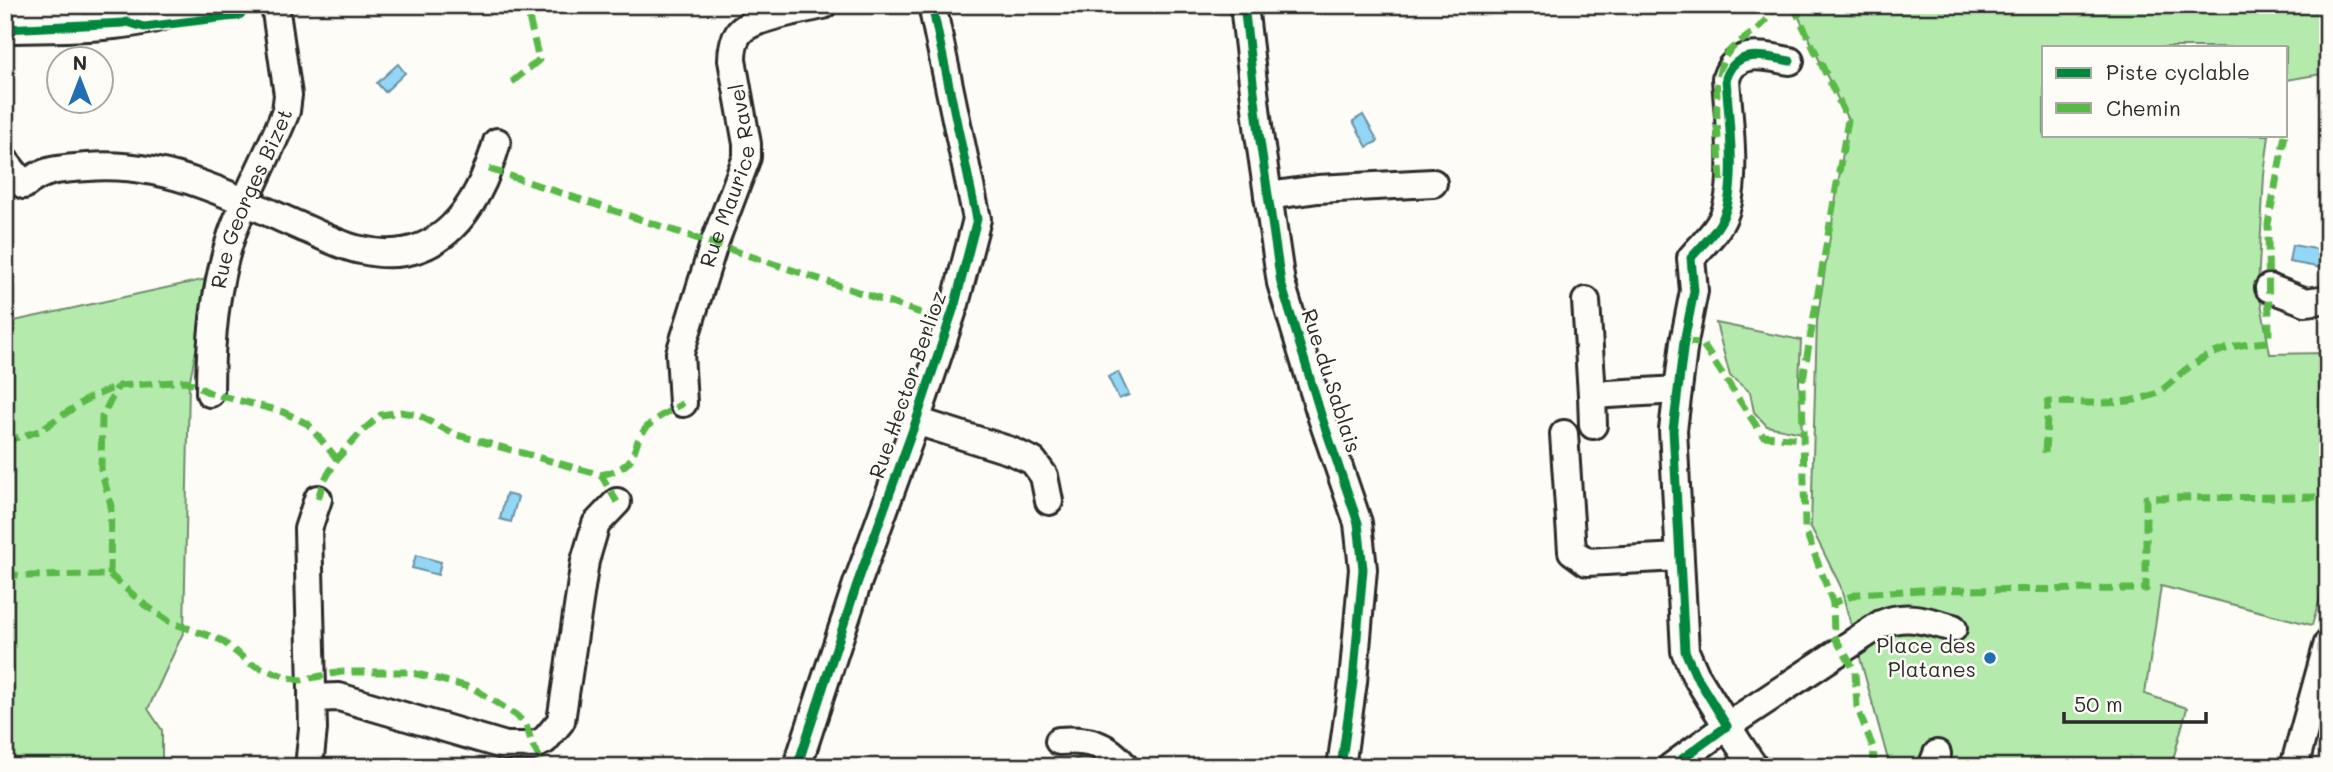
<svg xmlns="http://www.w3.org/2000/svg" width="2333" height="772" font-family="Mali,sans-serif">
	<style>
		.green { fill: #b4ebad; stroke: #708b6c; stroke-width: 2 }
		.water { fill: #94d6f5; stroke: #6a92a4; stroke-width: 2 }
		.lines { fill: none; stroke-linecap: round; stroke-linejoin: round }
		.minor-casing { stroke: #2b2b2b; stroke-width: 32 }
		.minor { stroke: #fdfcf7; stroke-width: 26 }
		.quiet { stroke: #58b947; stroke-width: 7; stroke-dasharray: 14 7; stroke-linecap: butt }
		.cycleway-casing { stroke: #fdfcf7; stroke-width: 13 }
		.cycleway { stroke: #00873e; stroke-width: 9 }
		.poi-dot { fill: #1f6fb2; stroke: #fdfcf7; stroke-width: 2.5 }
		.labels { text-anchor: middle; stroke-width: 5; stroke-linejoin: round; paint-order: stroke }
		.street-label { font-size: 21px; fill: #2b2b2b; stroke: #fdfcf7 }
		.poi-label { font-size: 21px; fill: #2b2b2b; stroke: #fdfcf7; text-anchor: end }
	</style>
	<rect width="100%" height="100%" fill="#fdfcf7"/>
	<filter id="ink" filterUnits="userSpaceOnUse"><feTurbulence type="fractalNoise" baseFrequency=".0143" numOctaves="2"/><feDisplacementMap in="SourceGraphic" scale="14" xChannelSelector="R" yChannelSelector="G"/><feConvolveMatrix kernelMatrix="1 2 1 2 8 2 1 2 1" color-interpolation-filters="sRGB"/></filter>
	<g filter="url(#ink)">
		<g class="green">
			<polygon points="1793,5 2328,5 2328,73 2286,80 2286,47 2044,47 2044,135 2269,135 2264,175 2258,286 2270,354 2328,353 2328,572 2312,625 2161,586 2145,694 2187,708 2171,767 1890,767 1840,585 1811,527 1817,321 1848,120"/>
			<polygon points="211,278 189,384 184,631 148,709 162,730 162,767 5,767 5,323"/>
			<polygon points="1716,323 1801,340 1799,382 1802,433 1767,426 1754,412 1750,392 1730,376"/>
			<polygon points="1084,755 1098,755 1115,767 1045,767 1047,760 1064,766"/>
		</g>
		<g class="water">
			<polygon points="398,64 405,73 385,92 377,83"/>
			<polygon points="1363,115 1378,141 1367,147 1353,121"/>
			<polygon points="2292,245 2328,251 2328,269 2289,262"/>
			<polygon points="1118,372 1129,395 1119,399 1108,377"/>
			<polygon points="506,494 518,497 511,522 500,519"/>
			<polygon points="416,555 441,562 438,575 412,568"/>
		</g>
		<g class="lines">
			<g class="minor-casing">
				<g id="minor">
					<polyline points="1244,5 1259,134 1281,283 1322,418 1358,523 1363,569 1353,682 1341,767"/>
					<polyline points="5,8 75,5"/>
					<path d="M5,29c45,-1 147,2 182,-24"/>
					<path d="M5,161l19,24c21,-17 38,-16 64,-18 39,-3 79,5 115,18 37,13 72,31 108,46 16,7 33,16 50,19 79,18 117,-42 136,-108"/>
					<polyline points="1268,196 1318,189 1433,183"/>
					<polyline points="2269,288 2306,302 2328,299"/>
					<polyline points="1586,301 1592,395 1678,390"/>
					<path id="s1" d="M210,393c0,-53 5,-108 22,-159 15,-42 38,-82 54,-123l2,-16 -13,-90"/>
					<polyline points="1592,395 1593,425"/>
					<path id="s2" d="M683,403l-3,-50 34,-109 33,-87v-13l-15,-84c0,-10 1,-19 7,-27 12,-16 63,-23 84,-28"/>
					<polyline points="916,421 1011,451 1033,461 1044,476 1049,501"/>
					<polyline points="1564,434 1572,551 1587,562 1679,557"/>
					<polyline points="312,698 339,697 506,746 533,746 545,740 561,721 585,561 596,524 617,502"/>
					<path d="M1059,741c28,-2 48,2 66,26"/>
					<polyline points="309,767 313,729 308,529 318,499"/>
					<polyline points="797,767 857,584 916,421 955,304 977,219 932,5"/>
					<path d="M1671,767l56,-41 -32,-52 -10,-23 -12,-221 11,-88 10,-51 -3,-33c11,-13 27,-27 33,-43 14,-33 4,-100 2,-137 10,-31 40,-21 64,-17"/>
					<path d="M1754,767l-27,-41 154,-102c26,-11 46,-3 72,4"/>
					<polyline points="1932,767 1937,754"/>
					<polyline points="2294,767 2328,643"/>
				</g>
			</g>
			<use href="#minor" class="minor"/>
			<g class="quiet">
				<polyline points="1793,5 1848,120 1802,385 1805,529 1833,603"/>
				<polyline points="512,82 539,60 526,5"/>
				<polyline points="489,169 948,322"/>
				<path d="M1721,181c-1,-30 -12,-104 6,-127 8,-11 20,-16 29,-24 8,-7 15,-17 22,-25"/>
				<polyline points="1684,342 1702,343 1763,436 1803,439"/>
				<polyline points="5,438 12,439 39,431 87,399 118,386 186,381 210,393 283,412 308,424 337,459"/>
				<path d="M2045,453l3,-51c34,0 75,5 107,-8 11,-5 20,-16 29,-23 28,-21 51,-27 85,-29l-1,-118 17,-89"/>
				<path d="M601,475c45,-11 24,-26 48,-50 9,-9 24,-15 34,-22"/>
				<polyline points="318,499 323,483 337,459 361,432 381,415 401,412 418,415 454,434 601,475 617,502"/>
				<polyline points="5,573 21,576 110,575 145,605 170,622 221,640 251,664 289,678 301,680 341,672 409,672 473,688 516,715 526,725 533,746 545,767"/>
				<polyline points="110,575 111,505 101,469 102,417 118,386"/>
				<polyline points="1873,767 1874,750 1857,707 1855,671 1834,636 1833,603 1858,594 1920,590 2146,589 2146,498 2328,497"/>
			</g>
			<g class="cycleway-casing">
				<g id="cycleway">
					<polyline points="1244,5 1259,134 1281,283 1322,418 1358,523 1363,569 1353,682 1341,767"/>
					<polyline points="127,22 144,27 226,17 238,16 252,5"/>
					<polyline points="5,29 124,23"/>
					<polyline points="797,767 857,584 916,421 955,304 977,219 932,5"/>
					<path d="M1671,767l56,-41 -32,-52 -10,-23 -12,-221 11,-88 10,-51 -3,-33c11,-13 27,-27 33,-43 14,-33 4,-100 2,-137 10,-31 40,-21 64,-17"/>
				</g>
			</g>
			<use href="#cycleway" class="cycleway"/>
		</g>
	</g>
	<circle class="poi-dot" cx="1990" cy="658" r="7"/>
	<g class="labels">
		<g class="street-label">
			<text dy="7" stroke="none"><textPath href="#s2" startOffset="236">Rue Maurice Ravel</textPath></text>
			<text dy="7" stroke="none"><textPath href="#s1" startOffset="201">Rue Georges Bizet</textPath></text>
			<text transform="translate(1331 381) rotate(72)" y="7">Rue du Sablais</text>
			<text transform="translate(908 385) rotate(-71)" y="7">Rue Hector Berlioz</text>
		</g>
		<g class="poi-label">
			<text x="1976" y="653">Place des<tspan x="1976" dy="24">Platanes</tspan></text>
		</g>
	</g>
	<rect width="2333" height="772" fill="none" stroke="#fdfcf7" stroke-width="28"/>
	<rect x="14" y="14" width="2305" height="744" fill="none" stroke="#2b2b2b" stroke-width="2.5" filter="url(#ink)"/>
	<rect x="2042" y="46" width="245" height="91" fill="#fdfcf7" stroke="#a9a8a5" stroke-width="2"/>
	<rect x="2056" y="68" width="35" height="10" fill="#00873e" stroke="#a9a8a5" stroke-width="2"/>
	<text x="2106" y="80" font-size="21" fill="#2b2b2b">Piste cyclable</text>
	<rect x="2056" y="103" width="35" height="10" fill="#58b947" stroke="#a9a8a5" stroke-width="2"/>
	<text x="2106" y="116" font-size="21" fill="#2b2b2b">Chemin</text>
	<g transform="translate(80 80)"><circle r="33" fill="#fdfcf7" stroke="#a9a8a5" stroke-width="2"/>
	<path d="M0-5L12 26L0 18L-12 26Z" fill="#1f6fb2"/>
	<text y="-10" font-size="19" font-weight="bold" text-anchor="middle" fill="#2b2b2b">N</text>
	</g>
	<path d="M2064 712v10h142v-10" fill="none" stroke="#2b2b2b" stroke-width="3.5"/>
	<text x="2074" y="712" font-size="21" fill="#2b2b2b" stroke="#fdfcf7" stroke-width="5" paint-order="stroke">50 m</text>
</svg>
